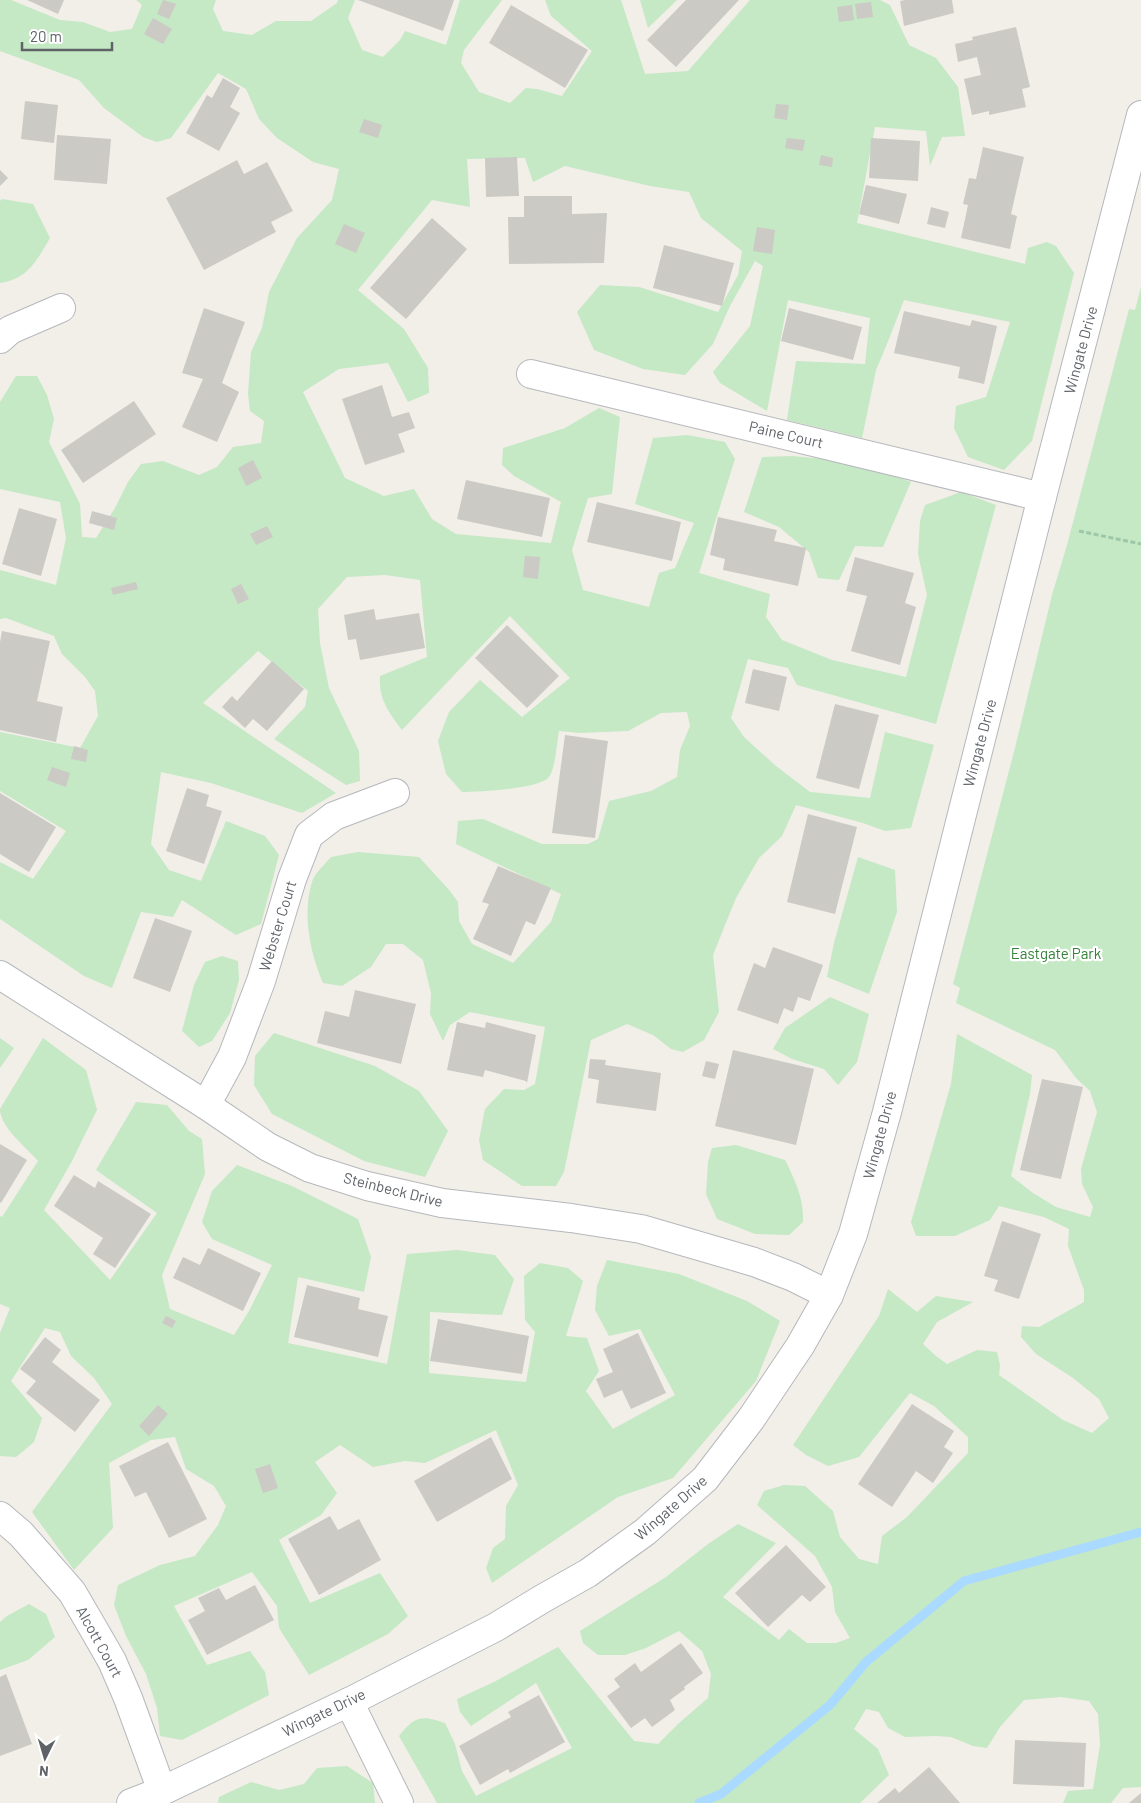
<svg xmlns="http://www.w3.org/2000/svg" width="1141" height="1803" font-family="Barlow,sans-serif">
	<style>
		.green { fill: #c5e8c5 }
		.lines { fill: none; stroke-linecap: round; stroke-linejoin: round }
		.stream { stroke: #aadaff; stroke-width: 9 }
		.building { fill: #cccac5 }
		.street-casing { stroke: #b5b8bc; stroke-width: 30 }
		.path { stroke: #9cc7a9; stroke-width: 3; stroke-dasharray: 5 2.5; stroke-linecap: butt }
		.street { stroke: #fff; stroke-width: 28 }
		.labels { text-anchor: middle; stroke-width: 4.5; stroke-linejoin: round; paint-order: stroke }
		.street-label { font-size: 15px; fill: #5f6368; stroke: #fff }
		.park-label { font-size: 15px; fill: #348238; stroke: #fff }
	</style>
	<rect width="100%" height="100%" fill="#f1efe8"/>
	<g class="green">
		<path d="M0,0h11l49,20 23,2 27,10 22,-3 10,-24 -6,-5h80l-3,9 10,22 29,4 24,-14h35l26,-18 1,-3h17l-7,18 14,32 21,7 17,-17 5,-9 41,14 14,-45h42l-38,50 -3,13 18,29 31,11 16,-15 11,1 25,7 30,-45 -41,-35 -6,-16h76l24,74 43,-3 62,-71h130l10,5 19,40 27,13 22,29 7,49 -23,1 -12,29 -4,-35 -51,-4 -18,96 168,41 3,-16 19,-6 9,4 18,27 -42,168 -28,29 -36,-13 -14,-29 2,-22 30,-9 24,-75 -106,-22 -15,39 -13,31 -14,68 -75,-18 9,-59 69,3 5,-46 -82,-18 -21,111 -47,-28 -7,-11 37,-46 13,-60 -8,-5 -25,45 -17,38 -28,31 -42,-6 -49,-19 -17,-38 23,-27 39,2 79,25 20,-37 4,-24 -41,-33 -12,-26 -39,-6 -85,-20 -32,16 -8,-24 -58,1 3,48 -38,-7 -74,90 46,39 24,39 1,25 -21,9 -20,-39 -49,6 -36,23 42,86 39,18 30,-7 18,30 24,15 95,9 10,-41 -47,-26 -12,-11 1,-17 62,-20 34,-20 21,9 -8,77 -24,4 -16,52 11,40 66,17 10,-34 16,-5 19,-45 -59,-19 18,-66 34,-3 38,7 10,17 -36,114 71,21 -4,23 16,23 50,20 74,17 21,-82 -9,-41 2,-33 5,-16 36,-13 35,13 -60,219 -139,-39 -9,-17 -40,-9 -17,59 13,19 32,29 34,26 60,6 15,-66 49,13 -23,83 -26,3 -22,-8 -67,-18 -14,31 -23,22 -23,40 -23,57 6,57 -15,28 -21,12 -12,-3 -18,-14 -26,-11 -36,16 -27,132 -8,14h-34l-39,-26 -4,-20 6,-31 19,-20 20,1 11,-6 10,-57 -75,-15 -20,13 -7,16 -13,-27 1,-21 -8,-33 -20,-16h-17l-15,23 -29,19 -19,-3c-13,-31 -21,-68 -11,-101 2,-8 13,-18 19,-25l27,-5 61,5 31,34 8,11 1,19 13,23 41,19 38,-41 10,-28 -105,-50 2,-23 25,-2 59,25h46l10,-5 11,-38 42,-10 26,-14 3,-27 10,-24 -3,-14 -26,1 -33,18 -48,2 -21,-2c-2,11 -4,39 -10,46 -10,12 -70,15 -87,15l-16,-18 -8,-33 11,-29 31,-32 42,37 48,-39 -60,-62 -108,114c-13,-17 -24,-32 -22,-54l47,-19 -7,-77 -35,-5 -38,2 -29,32 2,34 9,45 30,63 1,30 -14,4 -72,-46 31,-32 3,-16 -50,-40 -55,52 133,90 -34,20 -91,-30 -50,-11 -10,72 18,26 32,11 25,-60 39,15 14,19 -18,69 -25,11 -54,-35 -9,17 -32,-5 -29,76 -28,-12 -84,-57v-57l33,17 33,-48 -66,-40v-59l80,16 18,-32 -3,-25 -10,-14 -23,-23 -8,-18 -48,-18 -6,1v-49l56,15 10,-47 -6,-36 -60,-13v-87l16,-26h21l10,19 7,24 -5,23 31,62 2,33 14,1 19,-30 13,-26 13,-18 22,-3 36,14 18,-8 16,-20 28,-4 3,-22 -14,-10 -2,-17 3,-42 11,-24 7,-36 28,-54 35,-38 7,-31 -26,-7 -36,-24 -18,-19 -13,-30 -28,-16 -47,65 -14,4 -14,-5 -39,-29 -25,-28 -79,-29z"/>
		<polygon points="640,0 677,0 648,28"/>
		<path d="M2,199l31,5 17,34c-13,22 -22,41 -50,45v-82z"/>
		<path d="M1141,287v1500l-18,1 -12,15h-48l5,-12 25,-2 7,-44 -2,-31 -9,-13 -28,-4 -37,3 -24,27 -13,21 -14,-2 -22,-9 -15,-1 -31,1 -17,-9 -9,-16 -13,-3 -12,20 24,20 11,26 -29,28h-423l-38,-67c16,-20 22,-21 46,-13l10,21 7,27 14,25 96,-48 -36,-65 -65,43 -11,-14 -3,-13 37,-17 64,-35 76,94 24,3 20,-20 30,-26 3,-24 -9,-23 -23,-20 -33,17 -21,7h-27l-15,-12 -3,-12 86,-54 42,-33 30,-20 38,19 -53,54 56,43 10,-11 18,14h29l14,-5 -15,-26 -3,-25 -17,-31 -58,-51 7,-14 20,-6 21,1 28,25 7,26 19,22 19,5 4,-28 25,-19 61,-64v-16l-34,-31 -24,-13 -51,64 -31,9 -22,-11 -13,-10 86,-129 9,-27 29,23 19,-16 37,6 -36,20 -14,22 13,12 11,8 30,-14 20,2 3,13 -1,10 64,45 29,13 17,-15 -10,-19 -26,-21 -37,-24 -15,-17 1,-11 17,1 45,-25v-12l-16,-44 1,-17 -25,-12 -45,-11 -9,14 -35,16h-39l-5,-14 40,-138 6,-50 75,41 -2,19 -19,82 22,17 23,14 34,10 3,-10 -11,-23 -1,-15 16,-57 -7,-21 -14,-13 -21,-28 -99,-47 4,-15 -7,-4 62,-236 37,-153 15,-50 62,-236 6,1z"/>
		<polygon points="792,456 856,462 911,482 883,547 855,546 839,580 818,578 809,552 779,527 744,512 762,457"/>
		<polygon points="858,857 895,870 897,912 869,994 827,977 834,943"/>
		<polygon points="222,956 238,961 239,980 230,1013 212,1041 199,1047 182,1031 194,985 205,962"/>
		<polygon points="830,997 869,1014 857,1062 838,1085 824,1069 792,1059 773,1049 785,1028"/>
		<polygon points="274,1033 375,1066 419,1091 448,1131 425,1177 364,1161 272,1114 254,1085 255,1056"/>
		<polygon points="0,1038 14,1048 0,1068"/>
		<path d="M43,1038l43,32 11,40 -25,51 -28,49 66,70 47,-67 -61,-43 40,-68 31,3 22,26 13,8 3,35 -43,101 8,34 64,26 15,-24 23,-46 -60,-26 -10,-17 10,-31 25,-26 55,21 66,33 13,38 -7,35 -66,-15 -10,66 99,21 20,-110 50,-4 38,5 19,24 -12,36 -72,-3 -1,61 97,9 9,-50 -10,-12 -1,-44 16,-13 28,5 15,13 -17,55 21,2 12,33 -13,20 27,38 62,-34 -35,-66 -31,7 -14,-26 2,-24 10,-26 72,14 68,27 33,20 -24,60 -83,97 -55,19 -126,86 -6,-15 7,-20 12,-9 1,-33 12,-21 -22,-55 -71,33 -20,-2 -32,6 -33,-22 -25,17 22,31 -16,22 -42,25 31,63 70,-30 28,43 -20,18 -79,41 -30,-47 -2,-22 -25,-34 -78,34 33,59 43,-14 15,21 4,23 -87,45 -22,-4 -3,-28 -11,-34 -20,-38 -12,-31 4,-20 42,-20 35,-9 23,-31 8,-19 -12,-20 -28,-17 -11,-32 -24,3 -42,23 4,65 -39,42 -42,-58 80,-108 -18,-26 -23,-22 -11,-24 -15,-4 -34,53 31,37 -8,24 -18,15 -16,-1v-123l10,-25 -10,-4v-88l2,1 36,-56c-11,-13 -38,-34 -38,-52z"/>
		<path d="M736,1145l49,15c10,20 19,39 18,62l-14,13 -34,-1 -38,-15 -11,-25 2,-32 4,-14z"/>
		<polygon points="29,1604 46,1614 55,1637 28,1660 0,1670 0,1622 7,1616"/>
		<polygon points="347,1766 373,1783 375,1803 218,1803 219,1797 251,1782 279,1790 304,1784 317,1768"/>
	</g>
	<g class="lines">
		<polyline class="stream" points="699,1803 721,1794 830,1705 866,1662 964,1581 1141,1532"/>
	</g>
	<g class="building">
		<polygon points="27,0 64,0 58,14"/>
		<polygon points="163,0 176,4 169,19 157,14"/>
		<polygon points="358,0 454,0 443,31"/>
		<polygon points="686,0 739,0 676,67 647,40"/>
		<polygon points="905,0 952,0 954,13 904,26 900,1"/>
		<polygon points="871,2 873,17 857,19 855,4"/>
		<polygon points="511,5 588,50 565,88 489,43"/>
		<polygon points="852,5 854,20 839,22 837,7"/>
		<polygon points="153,18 172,29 163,44 144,34"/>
		<polygon points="1016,27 1030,87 1022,89 1026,107 989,115 989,111 972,115 964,79 981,75 977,57 958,62 955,44 973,40 972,37"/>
		<polygon points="223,78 240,88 230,107 240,113 219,151 186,133 207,95 212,98"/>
		<polygon points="25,101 58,105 54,143 21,139"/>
		<polygon points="776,104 789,105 787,120 774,118"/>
		<polygon points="364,119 382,125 378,138 359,132"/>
		<polygon points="57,135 111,139 107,184 54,180"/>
		<polygon points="787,138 805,140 803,151 785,148"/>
		<polygon points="871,138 920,141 918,181 869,178"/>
		<polygon points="983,147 1024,157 1011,214 1017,216 1010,249 961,238 968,205 963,204 967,187 969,178 976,179"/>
		<polygon points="821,155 833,158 832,167 819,165"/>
		<polygon points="517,157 519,196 486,197 485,158"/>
		<polygon points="237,160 244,174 267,162 293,211 271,222 276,232 204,270 166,198"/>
		<polygon points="0,170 8,178 0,186"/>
		<polygon points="866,185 907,194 899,224 859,214"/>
		<polygon points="524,196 572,196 572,214 607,213 604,263 509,264 508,217 524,217"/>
		<polygon points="931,207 949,212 945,228 927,224"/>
		<polygon points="432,218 467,249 406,319 370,288"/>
		<polygon points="344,224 365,233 356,253 335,244"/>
		<polygon points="757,227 775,230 772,254 753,251"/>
		<polygon points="664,245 734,263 722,306 653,288"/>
		<polygon points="204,308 245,322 222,383 239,392 217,442 182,427 203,379 182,373"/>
		<polygon points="789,308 862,327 853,360 781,341"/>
		<polygon points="904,311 970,326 972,320 997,326 984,384 958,378 960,367 894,353"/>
		<polygon points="382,385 392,417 409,412 415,428 398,434 405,452 365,465 342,399"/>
		<polygon points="134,401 156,434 83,483 61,450"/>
		<polygon points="253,460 262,478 246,486 238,468"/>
		<polygon points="466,480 550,498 542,537 457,519"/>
		<polygon points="597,502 681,522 672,561 587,542"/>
		<polygon points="19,508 57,519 41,576 2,564"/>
		<polygon points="92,511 117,518 114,530 89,523"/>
		<polygon points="718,517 777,530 774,541 806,548 798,586 723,570 725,559 710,555"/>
		<polygon points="267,526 273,537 256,545 250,534"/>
		<polygon points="525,556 540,557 538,579 523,577"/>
		<polygon points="855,557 914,573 905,603 916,607 900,665 851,651 867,596 846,591"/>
		<polygon points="136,582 138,589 113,595 111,588"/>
		<polygon points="241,584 249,599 238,604 231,589"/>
		<polygon points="374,609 376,620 419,613 425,648 360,660 356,639 348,640 344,615"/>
		<polygon points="507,625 559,676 527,708 475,658"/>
		<polygon points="2,631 50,641 37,701 63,707 56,742 0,730 0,642"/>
		<polygon points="272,661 304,689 267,731 253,719 245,728 222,707 232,696 237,701"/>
		<polygon points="753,669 787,677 779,711 745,703"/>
		<polygon points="835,704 879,715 859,789 816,778"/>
		<polygon points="565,735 608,741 595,838 552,833"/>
		<polygon points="74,746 88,750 86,762 71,759"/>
		<polygon points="52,767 70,773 66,787 47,780"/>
		<polygon points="187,788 209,795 206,806 222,811 204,864 166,851"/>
		<polygon points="0,793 56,827 29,872 0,854"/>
		<polygon points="808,814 857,827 835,914 787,902"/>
		<polygon points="498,866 551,888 535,925 526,921 511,956 473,939 489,904 482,902"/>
		<polygon points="155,918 192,931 170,992 133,978"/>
		<polygon points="773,947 823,965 810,1001 798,997 793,1012 784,1008 778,1024 737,1010 754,963 765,968"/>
		<polygon points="355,990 416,1004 401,1064 317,1043 325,1011 349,1017"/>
		<polygon points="457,1022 485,1028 486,1022 536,1035 527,1083 526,1081 485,1070 483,1077 447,1070"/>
		<polygon points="733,1050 814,1069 796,1145 715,1126"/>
		<polygon points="590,1059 606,1060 605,1065 661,1073 656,1111 596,1103 599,1080 588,1078"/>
		<polygon points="706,1061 719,1064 715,1079 702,1076"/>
		<polygon points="1042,1079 1083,1087 1061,1179 1020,1170"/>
		<polygon points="0,1144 27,1160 1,1203 0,1202"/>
		<polygon points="74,1175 95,1188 98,1181 151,1214 115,1268 93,1254 103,1238 54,1206"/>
		<polygon points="1002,1221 1041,1234 1019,1299 994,1291 998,1280 984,1276"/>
		<polygon points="208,1248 261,1273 243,1311 173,1278 183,1257 200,1265"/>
		<polygon points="307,1285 360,1298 358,1309 388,1316 378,1357 294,1337"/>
		<polygon points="166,1316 176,1321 172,1328 162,1323"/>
		<polygon points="438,1319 529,1336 522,1374 430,1361"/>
		<polygon points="638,1333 666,1393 631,1409 622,1390 604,1398 596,1379 613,1372 603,1349"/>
		<polygon points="45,1337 61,1350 52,1362 100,1400 75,1432 26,1393 36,1381 20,1369"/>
		<polygon points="912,1404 954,1431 944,1447 953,1453 933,1483 916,1471 892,1507 858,1484"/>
		<polygon points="158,1405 168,1414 149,1436 139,1426"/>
		<polygon points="491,1437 512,1479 437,1522 414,1481"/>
		<polygon points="168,1442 207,1519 169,1538 146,1492 135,1497 119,1466"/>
		<polygon points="270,1464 278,1488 263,1493 255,1469"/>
		<polygon points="330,1516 338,1530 359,1519 381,1560 319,1595 288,1539"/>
		<polygon points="786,1545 826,1587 810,1602 802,1595 768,1627 735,1593"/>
		<polygon points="255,1585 274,1620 207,1655 188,1620 205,1611 198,1598 219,1588 226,1600"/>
		<polygon points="681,1643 703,1673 684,1687 685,1689 670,1700 675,1710 652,1727 645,1718 631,1728 607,1696 620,1687 614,1679 635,1663 641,1672"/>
		<polygon points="6,1674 32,1744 0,1756 0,1677"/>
		<polygon points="539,1695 565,1742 510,1773 508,1769 480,1785 459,1746 511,1717 508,1712"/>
		<polygon points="1015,1740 1086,1743 1084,1787 1013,1784"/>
		<polygon points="929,1767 960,1803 877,1803 895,1788 899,1793"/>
		<polygon points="1141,1793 1141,1803 1129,1803"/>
	</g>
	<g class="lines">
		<g class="street-casing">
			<g id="street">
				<polyline points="0,339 10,330 61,308"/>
				<polyline points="531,374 1042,497"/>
				<polyline points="0,975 206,1105 268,1147 310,1168 367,1186 442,1203 571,1218 641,1229 754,1262 793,1277 829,1295"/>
				<polyline points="206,1105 232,1057 261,981 292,879 309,835 334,816 395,793"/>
				<polyline points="0,1516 21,1534 72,1592 93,1628 112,1661 128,1698 162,1791"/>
				<polyline points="349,1702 399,1803"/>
				<polyline points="131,1803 162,1791 349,1702 496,1627 542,1599 588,1573 645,1532 705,1479 751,1419 800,1346 829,1295 853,1234 887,1112 1042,497 1141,115"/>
			</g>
		</g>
		<polyline class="path" points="1079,531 1141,544"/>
		<use href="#street" class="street"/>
	</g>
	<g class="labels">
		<g class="street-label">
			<text transform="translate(1081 350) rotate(-75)" y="5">Wingate Drive</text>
			<text transform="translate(786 435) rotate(13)" y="5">Paine Court</text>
			<text transform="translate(980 743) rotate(-75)" y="5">Wingate Drive</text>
			<text transform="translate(278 926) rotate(-73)" y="5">Webster Court</text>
			<text transform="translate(880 1135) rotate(-75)" y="5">Wingate Drive</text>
			<text transform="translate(393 1190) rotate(14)" y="5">Steinbeck Drive</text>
			<text transform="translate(671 1508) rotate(-41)" y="5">Wingate Drive</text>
			<text transform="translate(99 1642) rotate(61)" y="5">Alcott Court</text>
			<text transform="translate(324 1713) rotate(-26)" y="5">Wingate Drive</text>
		</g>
		<g class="park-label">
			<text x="1056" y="959">Eastgate Park</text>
		</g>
	</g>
	<g transform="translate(45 1758) rotate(185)" stroke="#ffffff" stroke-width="4" paint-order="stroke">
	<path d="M0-4L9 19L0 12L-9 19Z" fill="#5f6368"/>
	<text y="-8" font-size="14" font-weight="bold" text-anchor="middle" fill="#5f6368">N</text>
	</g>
	<path d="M22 42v8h90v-8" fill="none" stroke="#5f6368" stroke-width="2.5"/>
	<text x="30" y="42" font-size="15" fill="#5f6368" stroke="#ffffff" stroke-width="4" paint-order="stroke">20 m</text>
</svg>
